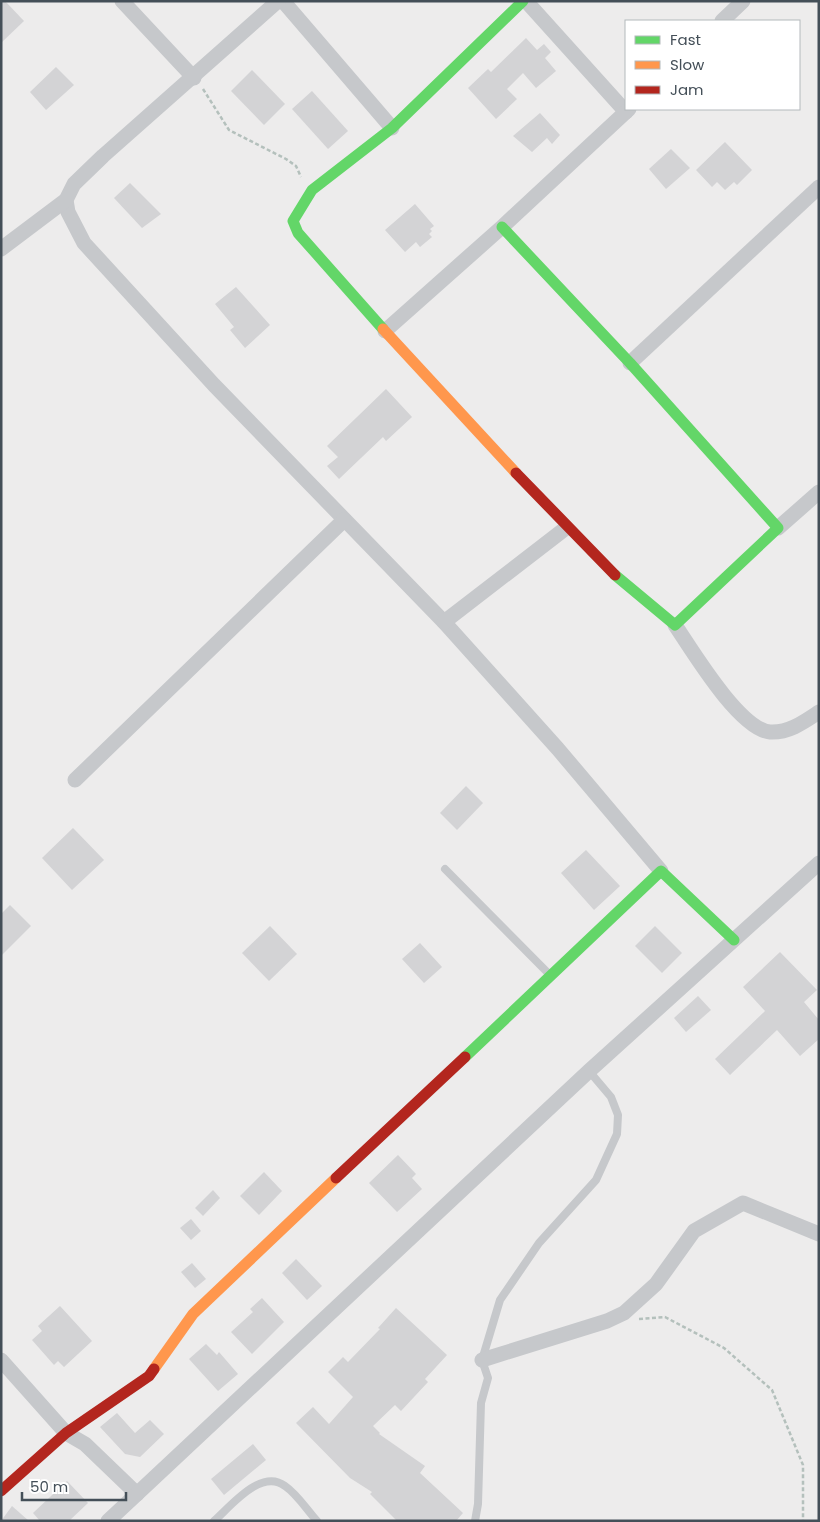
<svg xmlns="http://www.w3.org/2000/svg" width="820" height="1522" font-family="Poppins,sans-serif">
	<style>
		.building { fill: #d3d3d5 }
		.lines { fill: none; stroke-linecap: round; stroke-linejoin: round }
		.path { stroke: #b4c0bc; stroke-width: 2.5; stroke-dasharray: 4 2.5; stroke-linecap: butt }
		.lane { stroke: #c6c8cb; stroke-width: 8 }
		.street { stroke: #c6c8cb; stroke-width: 15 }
		.fast { stroke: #63d668; stroke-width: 11 }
		.slow { stroke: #ff974d; stroke-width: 11 }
		.jam { stroke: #b3261e; stroke-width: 11 }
	</style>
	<rect width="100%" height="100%" fill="#edecec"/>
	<g class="building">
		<polygon points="1,1 5,1 24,21 1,43"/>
		<polygon points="526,38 537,50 544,44 551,52 545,58 556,71 536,88 523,73 507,89 517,99 496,119 468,88 488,69 491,72"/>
		<polygon points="56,67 74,85 46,110 30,92"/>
		<polygon points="252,70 285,104 264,125 231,91"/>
		<polygon points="312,91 348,131 328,149 292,109"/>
		<polygon points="540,113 560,135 552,144 547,138 532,152 513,136"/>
		<polygon points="725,142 752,170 737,185 734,182 725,190 717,182 712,187 696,170"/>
		<polygon points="671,149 690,168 666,189 649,169"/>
		<polygon points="130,183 161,214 142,228 114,198"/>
		<polygon points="415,204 434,226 430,229 432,231 429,234 432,237 420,247 416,242 405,252 385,230"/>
		<polygon points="236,287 270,325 245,348 230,330 234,327 215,304"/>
		<polygon points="386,389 412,417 386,441 383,437 339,479 327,466 338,457 327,446"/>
		<polygon points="466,786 483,803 457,830 440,813"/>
		<polygon points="73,828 104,860 72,890 42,858"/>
		<polygon points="586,850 620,886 594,910 561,873"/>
		<polygon points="10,905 31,926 1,956 1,914"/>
		<polygon points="270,926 297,954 269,981 242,953"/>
		<polygon points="655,926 682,953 662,973 635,946"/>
		<polygon points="420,943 442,967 424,983 402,959"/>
		<polygon points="780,952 817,990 804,1002 819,1020 819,1039 800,1056 777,1030 730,1075 715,1059 765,1011 743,987"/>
		<polygon points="698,996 711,1010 686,1032 674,1018"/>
		<polygon points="398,1155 416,1174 412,1178 422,1189 397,1212 369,1183"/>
		<polygon points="264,1172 282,1191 259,1215 240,1196"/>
		<polygon points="213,1190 220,1198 203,1216 195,1208"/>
		<polygon points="191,1219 201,1231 191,1240 180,1228"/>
		<polygon points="296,1259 322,1286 307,1300 282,1273"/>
		<polygon points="192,1263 206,1279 195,1288 181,1272"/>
		<polygon points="262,1298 284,1322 252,1354 231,1332 253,1312 250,1309"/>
		<polygon points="60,1306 92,1341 64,1367 58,1361 54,1365 32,1340 42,1331 38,1326"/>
		<polygon points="396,1308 447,1355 425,1379 428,1382 401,1411 395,1405 373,1426 380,1433 379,1434 425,1466 420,1473 463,1513 456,1521 397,1521 370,1494 372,1492 350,1478 296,1423 313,1407 329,1424 353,1397 328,1372 343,1357 348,1362 380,1329 378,1328"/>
		<polygon points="206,1344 217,1355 219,1352 238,1374 218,1391 189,1359"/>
		<polygon points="117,1413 135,1433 150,1420 164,1434 140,1457 125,1454 100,1427"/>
		<polygon points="253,1444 266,1460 224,1495 211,1479"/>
		<polygon points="67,1481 88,1503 69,1521 40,1521 33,1513"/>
		<polygon points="12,1506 29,1521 1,1521"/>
	</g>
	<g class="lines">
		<g class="path">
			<polyline points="203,89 229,130 286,159 296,166 301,177"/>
			<polyline points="639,1319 665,1317 724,1348 772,1390 803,1465 803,1521"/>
		</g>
		<g class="lane">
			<polyline points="445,869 549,974"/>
			<path d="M214,1521c17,-15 47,-53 71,-35 12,8 22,24 32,35"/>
			<polyline points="475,1521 478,1504 481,1403 488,1378 482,1360 500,1300 539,1243 596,1180 617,1134 618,1115 611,1097 589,1071"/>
		</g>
		<g class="street">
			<polyline points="122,1 194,78"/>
			<polyline points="283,1 392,128"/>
			<polyline points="526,1 626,112"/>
			<polyline points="722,21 743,1"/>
			<polyline points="66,200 68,212 84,243 214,385 444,622 558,749 661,871"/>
			<polyline points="1,249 66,200 74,184 103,156 278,1"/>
			<polyline points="385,331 502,227 629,109"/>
			<polyline points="630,363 819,187"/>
			<polyline points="778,528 819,492"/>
			<polyline points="444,622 566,528"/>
			<path d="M675,625c17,25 64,104 95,107 19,1 34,-10 49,-20"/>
			<polyline points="75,780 344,520"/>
			<polyline points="1,1360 66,1433 85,1444 137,1494"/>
			<polyline points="482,1360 607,1321 624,1313 656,1284 694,1231 743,1203 819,1234"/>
			<polyline points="108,1521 589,1071 819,863"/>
		</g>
		<g class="fast">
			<polyline points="502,227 630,363 778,528 675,625 615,575"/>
			<polyline points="383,329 298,233 293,221 312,190 392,128 523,1"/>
			<polyline points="465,1057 661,871 734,940"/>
		</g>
		<g class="slow">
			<polyline points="383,329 516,473"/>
			<polyline points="154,1369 193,1314 336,1178"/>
		</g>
		<g class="jam">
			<polyline points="516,473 615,575"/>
			<polyline points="336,1178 465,1057"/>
			<polyline points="1,1491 66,1433 149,1376 154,1369"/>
		</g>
	</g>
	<rect width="820" height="1522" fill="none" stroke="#444f58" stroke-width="5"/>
	<rect x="625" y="20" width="175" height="90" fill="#ffffff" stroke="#b4b9bc"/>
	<rect x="635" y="36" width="25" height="8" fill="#63d668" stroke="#b4b9bc"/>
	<text x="670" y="45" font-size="15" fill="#444f58">Fast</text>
	<rect x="635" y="61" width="25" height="8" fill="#ff974d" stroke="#b4b9bc"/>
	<text x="670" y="70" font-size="15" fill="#444f58">Slow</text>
	<rect x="635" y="86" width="25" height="8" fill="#b3261e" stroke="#b4b9bc"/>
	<text x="670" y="95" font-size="15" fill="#444f58">Jam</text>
	<path d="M22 1492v8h104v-8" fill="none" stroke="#444f58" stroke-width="2.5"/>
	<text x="30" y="1492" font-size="15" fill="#444f58" stroke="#ffffff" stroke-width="4" paint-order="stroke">50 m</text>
</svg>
